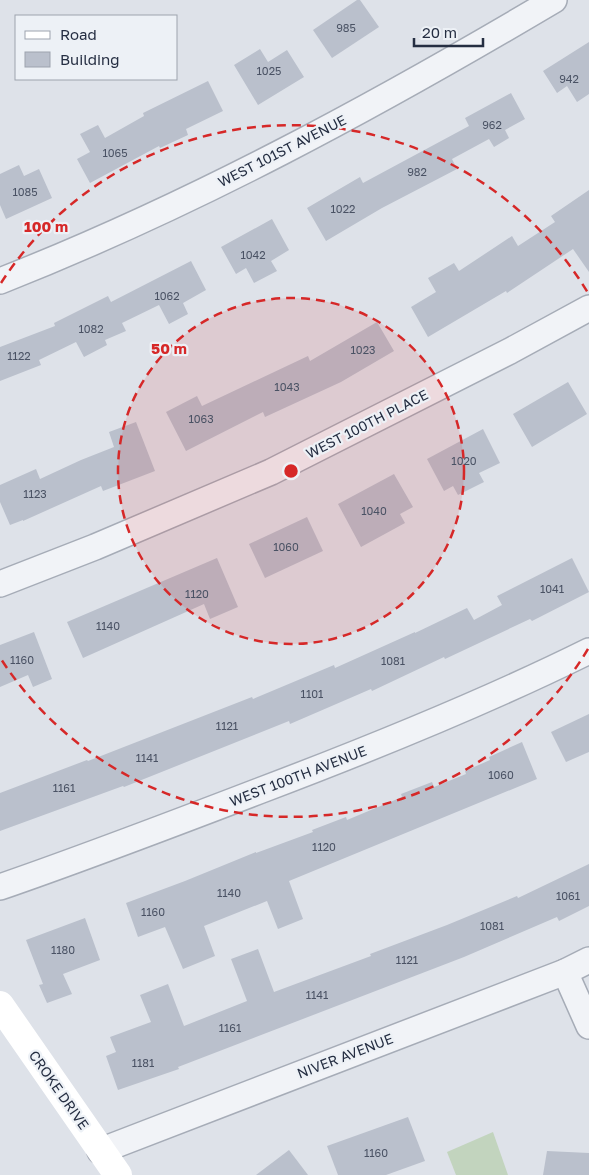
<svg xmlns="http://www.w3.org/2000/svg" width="589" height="1175" font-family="'Golos Text',sans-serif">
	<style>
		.green { fill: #c2d4be }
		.building { fill: #bac0cc }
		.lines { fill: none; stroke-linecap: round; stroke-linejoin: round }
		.street-casing { stroke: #a6acb7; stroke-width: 28 }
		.street { stroke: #f1f3f7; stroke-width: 25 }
		.secondary { stroke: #fff; stroke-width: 28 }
		.ring { fill: none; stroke: #d62828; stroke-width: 2.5; stroke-dasharray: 9 6 }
		.labels { text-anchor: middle; stroke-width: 4.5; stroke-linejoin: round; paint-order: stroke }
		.number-label { font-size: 11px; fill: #4a5264 }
		.street-label { font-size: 14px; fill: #252e42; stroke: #edf1f6 }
		.centre { fill: #d62828; stroke: #edf1f6; stroke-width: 2.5 }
		.ring-label { font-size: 15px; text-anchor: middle; font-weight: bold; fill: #d62828; stroke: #edf1f6; stroke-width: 4.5; stroke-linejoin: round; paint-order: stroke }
	</style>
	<rect width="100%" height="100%" fill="#dee2e9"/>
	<polygon class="green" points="493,1132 508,1175 456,1175 447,1152"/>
	<g class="building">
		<polygon points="357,0 360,0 379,27 332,58 313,30"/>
		<polygon points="589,42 589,94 577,102 567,86 557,93 543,71"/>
		<polygon points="260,49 268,62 287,50 304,77 258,105 234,65"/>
		<polygon points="208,81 223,111 186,129 188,135 160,148 159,146 90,183 77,159 90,152 80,134 98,125 105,138 144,116 143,113"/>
		<polygon points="511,93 525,119 505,130 509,138 494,147 489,139 452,159 457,169 382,208 326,241 307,208 360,177 363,183 469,126 465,118"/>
		<polygon points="19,165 24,176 39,169 52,198 6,219 0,205 0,174"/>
		<polygon points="589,190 589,272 573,249 507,293 506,291 428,337 411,307 436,292 428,278 454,263 459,271 512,236 518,246 555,222 551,216"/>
		<polygon points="272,219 289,250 271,261 277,271 254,283 246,268 236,274 221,247"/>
		<polygon points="191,261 206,290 183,303 188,314 169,324 159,305 122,323 126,331 105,340 107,345 84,357 76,342 39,360 41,365 0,381 0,347 55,326 54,323 108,296 111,302"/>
		<polygon points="377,322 394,351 341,382 265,417 263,412 186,451 166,412 197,396 202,406 308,356 310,361"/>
		<polygon points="568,382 587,414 532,447 513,414"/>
		<polygon points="136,422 155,471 103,491 101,486 23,521 23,520 10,525 0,502 0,485 36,469 40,479 81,460 114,447 109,432"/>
		<polygon points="483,429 500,463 479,473 484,482 458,495 453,486 444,491 427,459"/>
		<polygon points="394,474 413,507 400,514 405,523 361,547 338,504"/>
		<polygon points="307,517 323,551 265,578 249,544"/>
		<polygon points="217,558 238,607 210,619 204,604 83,658 67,622"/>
		<polygon points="572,558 589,592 532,621 530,619 445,659 444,657 372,691 371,689 290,724 289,721 124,787 123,786 0,831 0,793 87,760 88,761 252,697 253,699 334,665 335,668 415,632 415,633 467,608 474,620 502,605 497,596"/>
		<polygon points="34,632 52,679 33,687 28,675 0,687 0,645"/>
		<polygon points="589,714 589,752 566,762 551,732"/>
		<polygon points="522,742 537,779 289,881 303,919 278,929 267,901 204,926 215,956 183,969 165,927 138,937 126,903 185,881 256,852 256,853 313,832 312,830 346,817 347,820 402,797 401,794 432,782 434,787 466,774 465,771 490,760 489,757"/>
		<polygon points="589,864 589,906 559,921 557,917 464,957 178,1067 179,1069 118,1090 106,1056 116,1052 110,1037 151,1022 140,995 168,984 184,1026 247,1001 231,959 258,949 274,992 371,956 370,954 447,925 517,896 518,898"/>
		<polygon points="85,918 100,960 63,974 72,994 47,1003 39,985 43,984 26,940"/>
		<polygon points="408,1117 425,1161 386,1175 338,1175 327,1146"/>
		<polygon points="289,1150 308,1175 256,1175"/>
		<polygon points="547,1151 589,1153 589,1175 543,1175"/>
	</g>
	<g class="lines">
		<g class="street-casing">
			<g id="street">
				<path d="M0,281c193,-76 375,-175 554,-281"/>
				<polyline points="0,584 95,547 271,472 510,351 589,308"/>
				<path d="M0,887c87,-30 173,-63 259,-96 111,-42 223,-87 330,-140"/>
				<polyline points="565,972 589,1026"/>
				<polyline points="100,1151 565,972 589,960"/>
			</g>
		</g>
		<use href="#street" class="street"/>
		<polyline class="secondary" points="0,1005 118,1175"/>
	</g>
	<circle cx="291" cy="471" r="173" fill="#d62828" fill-opacity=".12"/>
	<g class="ring">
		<circle cx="291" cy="471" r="173"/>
		<path d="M588 649A346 346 0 0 1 1 659M1 283A346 346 0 0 1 588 293"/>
	</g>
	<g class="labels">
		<g class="number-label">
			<text x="346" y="32">985</text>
			<text x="269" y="75">1025</text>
			<text x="569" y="83">942</text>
			<text x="492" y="129">962</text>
			<text x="115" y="157">1065</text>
			<text x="417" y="176">982</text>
			<text x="25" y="196">1085</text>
			<text x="343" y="213">1022</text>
			<text x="253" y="259">1042</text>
			<text x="167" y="300">1062</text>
			<text x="91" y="333">1082</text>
			<text x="363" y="354">1023</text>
			<text x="19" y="360">1122</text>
			<text x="287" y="391">1043</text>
			<text x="201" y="423">1063</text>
			<text x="464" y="465">1020</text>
			<text x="35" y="498">1123</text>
			<text x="374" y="515">1040</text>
			<text x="286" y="551">1060</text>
			<text x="552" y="593">1041</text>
			<text x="197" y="598">1120</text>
			<text x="108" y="630">1140</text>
			<text x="22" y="664">1160</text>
			<text x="393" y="665">1081</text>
			<text x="312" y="698">1101</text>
			<text x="227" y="730">1121</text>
			<text x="147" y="762">1141</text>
			<text x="501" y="779">1060</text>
			<text x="64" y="792">1161</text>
			<text x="324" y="851">1120</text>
			<text x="229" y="897">1140</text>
			<text x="568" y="900">1061</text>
			<text x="153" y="916">1160</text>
			<text x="492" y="930">1081</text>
			<text x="63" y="954">1180</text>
			<text x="407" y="964">1121</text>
			<text x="317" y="999">1141</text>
			<text x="230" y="1032">1161</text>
			<text x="143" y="1067">1181</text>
			<text x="376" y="1157">1160</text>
		</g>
		<g class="street-label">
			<text transform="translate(282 151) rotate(-27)" y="5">WEST 101ST AVENUE</text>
			<text transform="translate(367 424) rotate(-27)" y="5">WEST 100TH PLACE</text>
			<text transform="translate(298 776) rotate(-21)" y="5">WEST 100TH AVENUE</text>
			<text transform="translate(345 1056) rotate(-21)" y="5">NIVER AVENUE</text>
			<text transform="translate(59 1090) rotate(55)" y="5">CROKE DRIVE</text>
		</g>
	</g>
	<circle cx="291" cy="471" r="8" class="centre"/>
	<g class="ring-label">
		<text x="46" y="232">100 m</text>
		<text x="169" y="354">50 m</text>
	</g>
	<rect x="15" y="15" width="162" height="65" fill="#edf1f6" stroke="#9da3ae"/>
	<rect x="25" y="31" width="25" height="8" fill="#ffffff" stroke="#9da3ae"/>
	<text x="60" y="40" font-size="15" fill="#252e42">Road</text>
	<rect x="25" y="52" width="25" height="15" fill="#bac0cc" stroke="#9da3ae"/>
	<text x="60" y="65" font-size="15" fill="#252e42">Building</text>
	<path d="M414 38v8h69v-8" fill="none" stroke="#252e42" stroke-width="2.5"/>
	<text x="422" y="38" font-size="15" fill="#252e42" stroke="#edf1f6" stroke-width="4" paint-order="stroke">20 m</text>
</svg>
